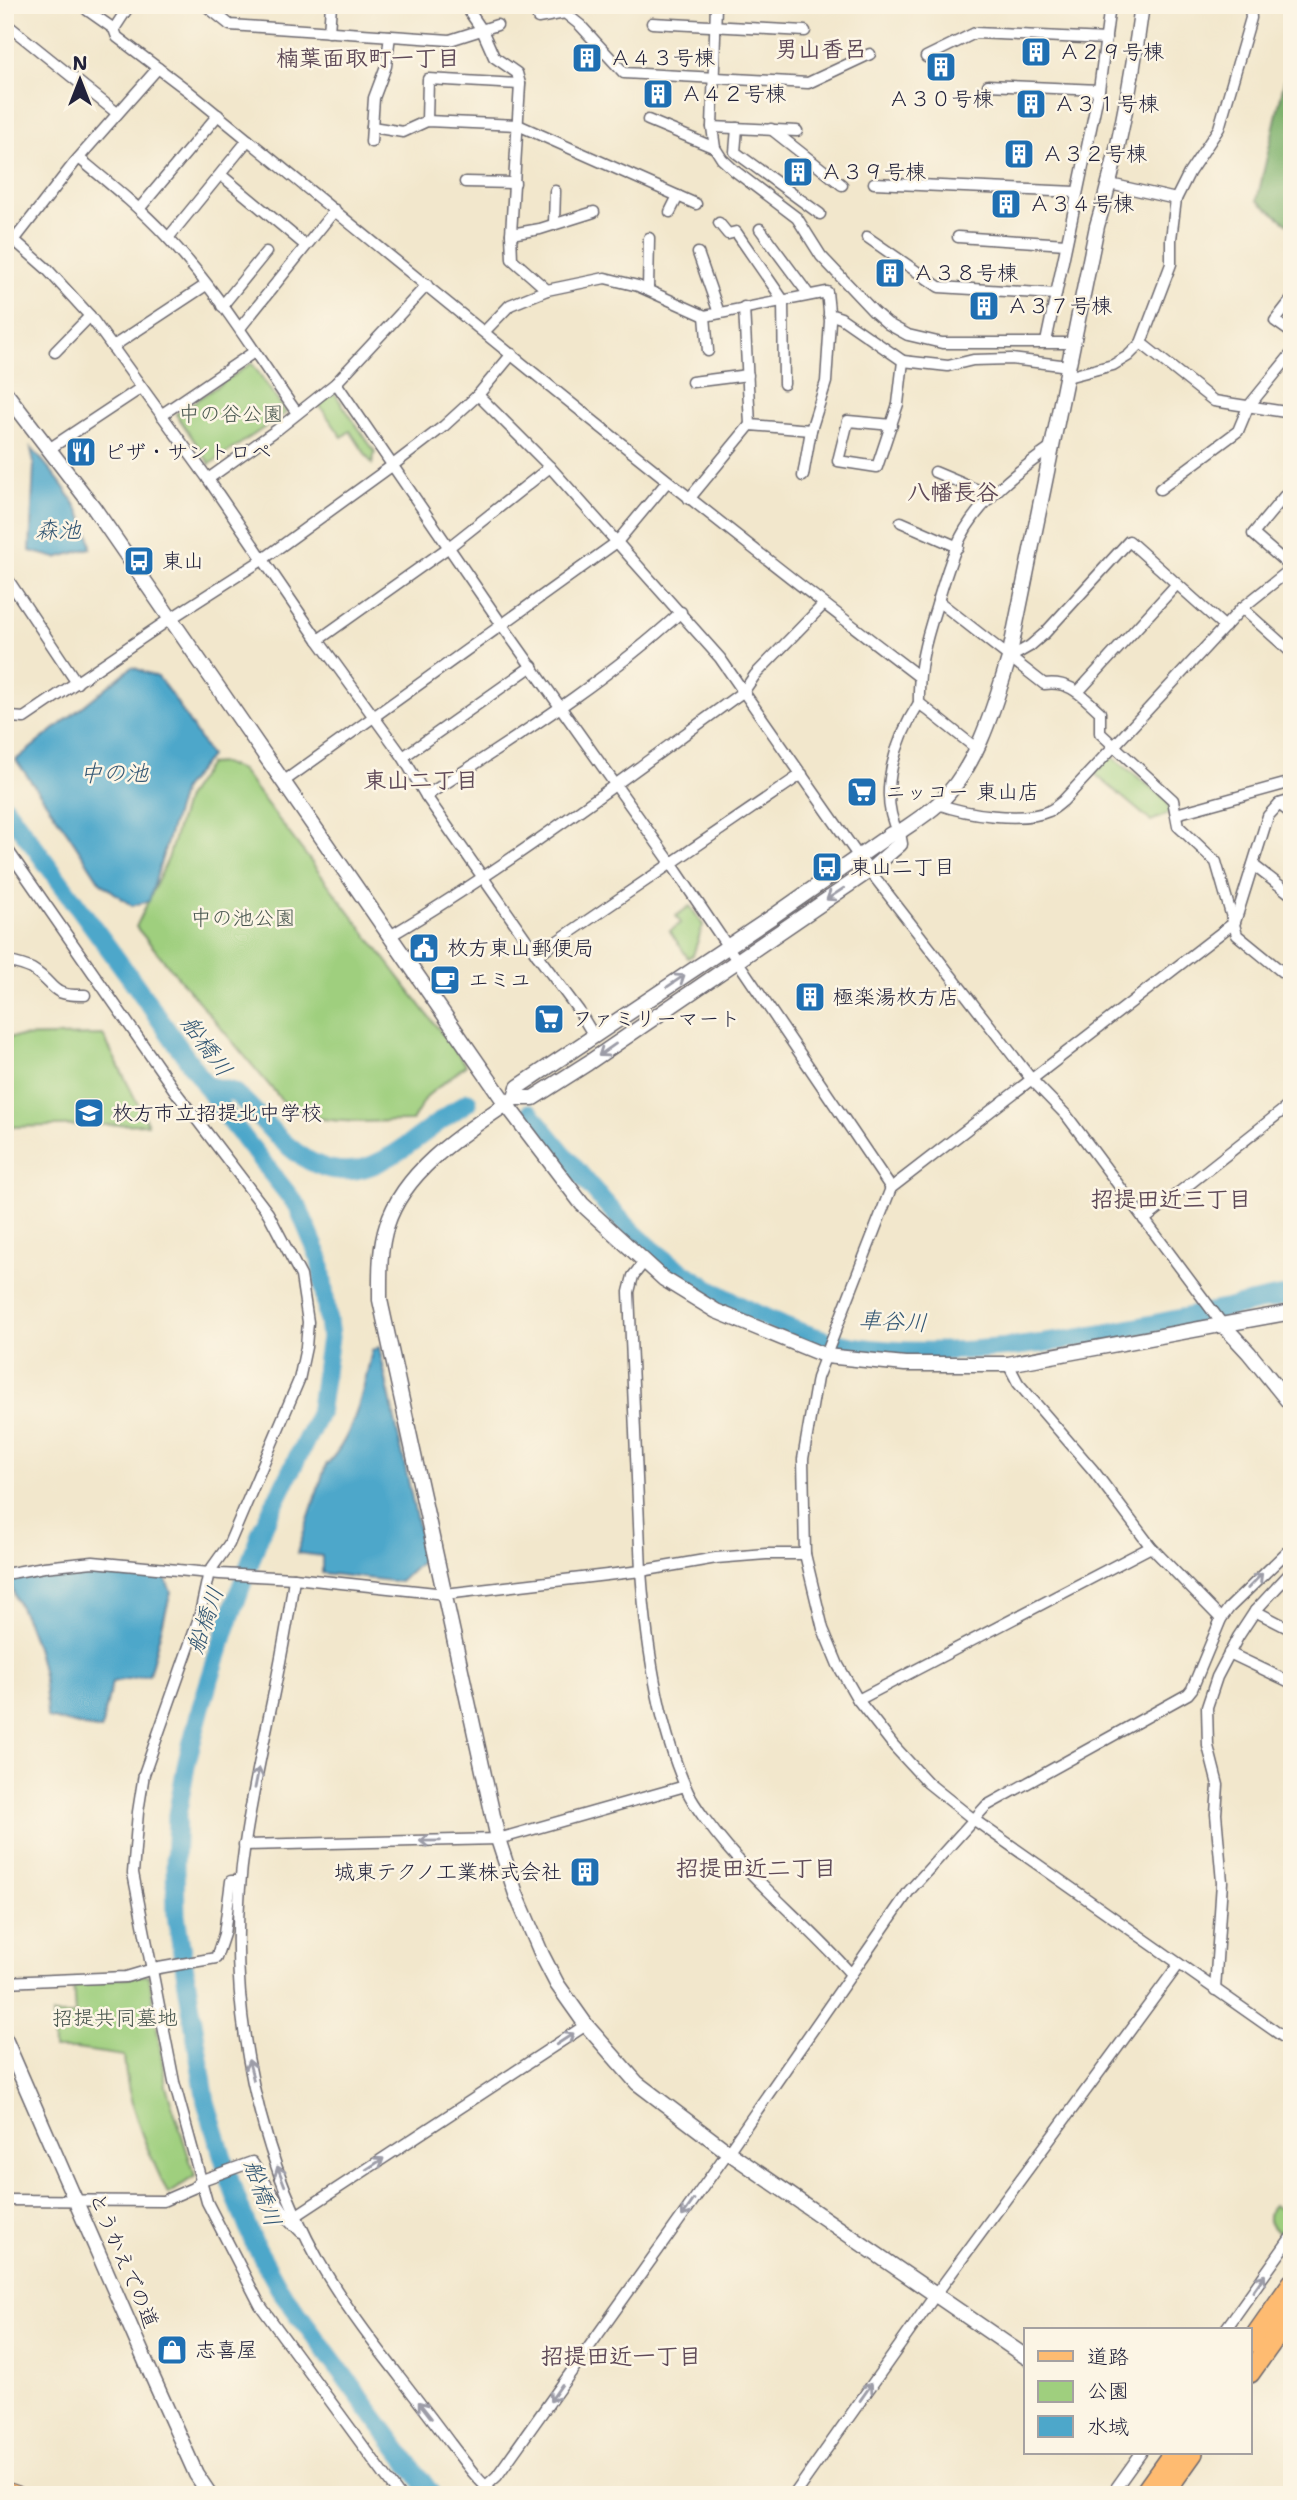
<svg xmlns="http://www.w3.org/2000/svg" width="1297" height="2500" font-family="'Shantell Sans','Klee One',sans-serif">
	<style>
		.green { fill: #9fcf7e; stroke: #60785c; stroke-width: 2 }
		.forest { fill: #7fb26d; stroke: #506a54; stroke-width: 2 }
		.water { fill: #4da7ca; stroke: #386482; stroke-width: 2 }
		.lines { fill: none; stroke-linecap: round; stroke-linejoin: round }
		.river { stroke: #4da7ca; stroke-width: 19 }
		.minor-casing { stroke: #6b676e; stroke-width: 13 }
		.tertiary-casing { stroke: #6b676e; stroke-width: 17 }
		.primary-casing { stroke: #6b676e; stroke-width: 20 }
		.trunk-casing { stroke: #6b676e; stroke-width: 22 }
		.minor { stroke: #fff; stroke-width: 10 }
		.tertiary { stroke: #fff; stroke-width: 14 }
		.primary { stroke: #febb71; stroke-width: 18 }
		.trunk { stroke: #febb71; stroke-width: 19 }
		.oneway { stroke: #9c9ca7 }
		.labels { text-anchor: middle; stroke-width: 5; stroke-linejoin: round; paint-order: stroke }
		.poi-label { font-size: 21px; fill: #22223b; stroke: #fcf5e5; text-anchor: start }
		.park-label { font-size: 21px; fill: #48564f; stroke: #fcf5e5 }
		.street-label { font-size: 21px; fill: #22223b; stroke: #fcf5e5 }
		.neighbourhood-label { font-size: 23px; font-weight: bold; fill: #604b59; stroke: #fcf5e5 }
		.water-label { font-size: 23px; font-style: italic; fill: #335774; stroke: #fcf5e5 }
	</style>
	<rect width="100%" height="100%" fill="#fcf5e5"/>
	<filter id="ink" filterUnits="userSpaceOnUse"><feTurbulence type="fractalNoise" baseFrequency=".0143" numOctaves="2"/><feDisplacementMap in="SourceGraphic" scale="14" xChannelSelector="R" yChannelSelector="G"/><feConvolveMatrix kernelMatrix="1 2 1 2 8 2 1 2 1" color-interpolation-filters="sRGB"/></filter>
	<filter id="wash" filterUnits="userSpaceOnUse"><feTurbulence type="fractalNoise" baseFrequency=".00686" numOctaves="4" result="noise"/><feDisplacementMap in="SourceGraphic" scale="28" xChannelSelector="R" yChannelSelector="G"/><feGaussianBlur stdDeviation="1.57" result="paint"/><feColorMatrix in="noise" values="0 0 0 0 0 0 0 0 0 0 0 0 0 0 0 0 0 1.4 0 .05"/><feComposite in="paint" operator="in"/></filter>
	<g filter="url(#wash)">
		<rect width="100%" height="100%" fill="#f2e7cc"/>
		<g class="green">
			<polygon points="252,363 286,413 210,464 176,414"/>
			<polygon points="333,391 375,452 372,464 350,431 342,437 317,402"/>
			<polygon points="1111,756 1167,800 1170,813 1151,821 1095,774"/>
			<path d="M223,763l18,7 225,295 -39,31 -15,25c-41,0 -84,5 -122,-11l-154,-183 32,-68 18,-61 23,-34z"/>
			<polygon points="690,906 703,925 693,955 688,958 670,931 681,923 676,916"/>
			<polygon points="103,1035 148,1124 5,1127 5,1037"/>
			<path d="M149,1975l17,111 29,90 -27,18c-21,-45 -41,-88 -44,-138l-48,-7h-22l-1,-34h22l-2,-32z"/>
			<path d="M1273,2205l10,6 9,-1v16l-8,11c-14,-10 -20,-16 -11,-32z"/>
		</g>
		<polygon class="forest" points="1292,48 1292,227 1257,200"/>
		<g class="water">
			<path d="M31,448c21,22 60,69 60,100l-35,10 -26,-7 4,-87z"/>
			<polygon points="132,667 158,677 176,701 210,756 183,789 149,901 132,906 100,882 68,833 16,760"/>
			<path d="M379,1347l46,211 -25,24 -78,-9v-17l-25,-3 29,-88c29,-29 37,-76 46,-114z"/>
			<path d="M50,1572l78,1 37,4 6,15 -22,83 -37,7 -11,48 -54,-12c0,-34 -7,-64 -20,-96 -7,-16 -16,-28 -16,-46l11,2z"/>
		</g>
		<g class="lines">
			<g class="river">
				<polyline points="5,807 132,980 232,1123 298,1207 320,1259 330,1337 319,1414 262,1529 226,1629 201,1707 187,1761 177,1815 175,1864 176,1915 206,2102 232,2187 253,2241 279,2288 432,2495"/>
				<path d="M207,1086c8,2 18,3 26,6 10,5 32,32 42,42 79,79 121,13 193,-32"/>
				<path d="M530,1113c34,41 66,83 104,120 51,49 148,101 219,113 71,11 160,3 231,-9 47,-8 94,-18 140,-28 23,-5 45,-11 68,-14"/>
			</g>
		</g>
	</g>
	<g filter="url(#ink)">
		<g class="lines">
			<g class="minor-casing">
				<g id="minor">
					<path d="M128,5l-1,4 -13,20 3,8 70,53c242,198 483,397 731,586"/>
					<polyline points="205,5 230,25 450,40 497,25"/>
					<polyline points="465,5 482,30 494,57 517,73 520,84 511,234 512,259 547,290 510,305 485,331"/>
					<polyline points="716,5 712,127 715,148 722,159 735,171 797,218 821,256 873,311 888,324 908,335 942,343 1073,343"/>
					<polyline points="87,10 114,29"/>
					<polyline points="538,18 565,13 580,25 624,73 808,83 870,54"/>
					<polyline points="5,23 117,113"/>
					<polyline points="652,23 805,31"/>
					<polyline points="329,32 331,5"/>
					<polyline points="926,57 975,33 1106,39"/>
					<polyline points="988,85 1099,90"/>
					<polyline points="648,120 715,148"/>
					<polyline points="427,121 428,79 520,84"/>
					<polyline points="372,127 403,132 427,121 518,125 696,204"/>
					<polyline points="712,127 797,131"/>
					<polyline points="737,128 735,152 820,214"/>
					<polyline points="771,129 842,185"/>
					<polyline points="371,142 374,98 386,66 390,36"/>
					<path d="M79,158c30,25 61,50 88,79 50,53 88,117 130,176"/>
					<polyline points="221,175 305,245"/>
					<polyline points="465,182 515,183"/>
					<polyline points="874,183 1076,192"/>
					<polyline points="1110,184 1176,199"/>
					<polyline points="139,209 218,115"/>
					<polyline points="670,212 678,196"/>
					<polyline points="719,223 728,234 736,232 783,300 784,384"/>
					<polyline points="554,224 555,191"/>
					<polyline points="760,229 809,295"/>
					<polyline points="5,232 47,269 90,316 208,479 318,640 403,757 426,796 537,955 579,1011 594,1036"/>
					<polyline points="511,234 540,229 594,212"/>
					<polyline points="867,237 939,287 1056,294"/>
					<polyline points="958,237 1066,244"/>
					<polyline points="168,238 248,140"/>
					<polyline points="5,252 75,162 158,68"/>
					<polyline points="698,253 719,313"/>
					<polyline points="547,290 605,278 638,286 705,316"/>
					<polyline points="648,290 649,238"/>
					<polyline points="1292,299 1275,321 1292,333"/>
					<polyline points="222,306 266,252"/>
					<polyline points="744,307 750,425"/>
					<polyline points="829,314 841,318 903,361 898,404 877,467 838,461 848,421 892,425"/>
					<polyline points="240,328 335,210"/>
					<polyline points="1046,342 1099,90 1110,5"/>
					<polyline points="1141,343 1214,401 1292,413"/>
					<polyline points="112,347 206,285"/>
					<polyline points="708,351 705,316 827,292 830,321 826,382 811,430 803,476"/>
					<polyline points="55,352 90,316"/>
					<polyline points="903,361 948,366 973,360 1011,359 1069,366"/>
					<polyline points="1067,377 1113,365 1128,356 1141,343 1171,264 1171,239 1176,199 1189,173 1219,128 1251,18 1250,5"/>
					<polyline points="692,382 748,375"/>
					<polyline points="336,383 427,285"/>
					<polyline points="478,395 550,467 720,658 859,857 1032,1080 1067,1116 1223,1325"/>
					<polyline points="161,415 254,352"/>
					<polyline points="49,449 141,388"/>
					<polyline points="935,472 992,496"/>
					<polyline points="208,479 278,429 336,383 502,625 671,863 891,1188"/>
					<polyline points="1160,489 1238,431 1248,407 1292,353"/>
					<polyline points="1292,497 1287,493 1253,534 1292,568 1242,608 1292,653"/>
					<polyline points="689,499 750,425 811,430"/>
					<polyline points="901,522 958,547"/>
					<polyline points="5,575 77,683"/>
					<path d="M938,601l106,83c26,-4 38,12 56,28v21l73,67 5,26 38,36 21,73 55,45"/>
					<polyline points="318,640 449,547 550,467"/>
					<polyline points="1009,658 1030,646 1045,633 1129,541 1225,627"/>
					<polyline points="1078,692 1177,584"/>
					<polyline points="5,713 11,717 24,718 170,619 262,560 393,465 444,426 478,395 512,354"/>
					<path d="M977,749l-58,-46c-1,-35 6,-61 17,-95 7,-23 14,-49 25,-71 19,-37 58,-67 91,-90"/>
					<polyline points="403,757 532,666"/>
					<polyline points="283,782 617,542 667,482"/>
					<path d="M426,796c87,-57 178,-113 255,-184"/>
					<polyline points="1292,800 1279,804 1268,816 1235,922 891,1188 817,1378 803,1459 805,1554 823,1629 838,1665 858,1700 894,1746 928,1783 973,1819 1292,2043"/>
					<path d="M938,804c27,10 84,19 111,7 5,-2 10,-7 14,-10l179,-193"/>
					<polyline points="1279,804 1292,814"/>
					<polyline points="1176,814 1292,782"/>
					<path d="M898,833c-21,-40 -2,-94 21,-130"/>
					<polyline points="5,846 175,1091 268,1213 301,1276 308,1322 306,1347 299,1380 229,1544 209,1572 199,1618 144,1774 138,1812 133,1873 174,2082 207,2202 260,2305 399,2495"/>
					<polyline points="1253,865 1292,895"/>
					<path d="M390,936c123,-73 238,-161 354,-245l11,-16 68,-70"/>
					<polyline points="537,955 802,774"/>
					<path d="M5,961c9,2 19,4 27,8 26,16 15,27 53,26"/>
					<polyline points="1144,1220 1292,1103"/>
					<path d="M644,1262l-11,14 -4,16 12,279c5,69 17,155 46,219 6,15 29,44 40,57 38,45 85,82 123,126"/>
					<polyline points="1008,1364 1018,1383 1093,1470 1151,1547 1221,1619"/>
					<polyline points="5,1574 44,1567 93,1562 220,1574 294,1578 445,1594 641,1571 716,1558 766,1554 805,1554"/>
					<path d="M294,1578c-11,89 -36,176 -49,265 -21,141 5,295 75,420 20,35 44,68 69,100 20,26 41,53 61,80 14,18 27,37 45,52"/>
					<polyline points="1255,1611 1292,1630"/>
					<polyline points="1229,1653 1292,1683"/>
					<polyline points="858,1700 1151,1547"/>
					<polyline points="244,1845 498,1839 685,1786"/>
					<polyline points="5,1982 126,1977 153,1969 216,1958 224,1934 231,1881 240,1881"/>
					<polyline points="1215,1990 1222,1882 1216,1814 1218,1785 1208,1746 1207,1707 1217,1677 1238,1637 1255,1611 1292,1571"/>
					<polyline points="5,2200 163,2201 193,2188 202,2180 252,2162 289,2220 301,2232"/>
					<polyline points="297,2215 586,2025"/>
					<polyline points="1225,2330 1292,2236"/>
					<polyline points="485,2487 497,2476 728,2152 909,1891 986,1806 1188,1694 1192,1689 1221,1619 1229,1608 1292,1547"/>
					<polyline points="794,2495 936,2294 1179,1964"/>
					<polyline points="1111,2495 1141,2453"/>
				</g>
			</g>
			<g class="tertiary-casing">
				<g id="tertiary">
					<polyline points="5,392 94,508 506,1104 582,1204 664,1279 716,1311 826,1356 905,1364 1008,1364 1292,1312"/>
					<path d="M898,833l2,11 -31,27 -281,192 -55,35h-18c-47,32 -110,70 -128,127 -8,24 -7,50 -7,75l118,539 18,55 26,61 15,29 29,41 51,58 91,69 298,205"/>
					<path d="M515,1098l3,-11 257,-172 116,-81 7,-1c13,-9 28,-18 40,-29 39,-36 56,-97 71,-146l88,-432c22,-72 35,-146 45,-221"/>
					<polyline points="1223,1325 1249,1353 1292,1406"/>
					<polyline points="5,2039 148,2367 196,2474 210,2495"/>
				</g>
			</g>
			<g class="primary-casing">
				<polyline id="primary" points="5,2491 17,2495"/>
			</g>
			<g class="trunk-casing">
				<g id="trunk">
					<polyline points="1250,2343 1292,2283"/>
					<polyline points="1250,2373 1292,2314"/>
					<polyline points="1143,2495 1173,2453"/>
					<polyline points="1163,2495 1193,2453"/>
				</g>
			</g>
			<use href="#minor" class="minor"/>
			<use href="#tertiary" class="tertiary"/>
			<use href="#primary" class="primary"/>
			<use href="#trunk" class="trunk"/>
		</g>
		<defs><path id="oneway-shaft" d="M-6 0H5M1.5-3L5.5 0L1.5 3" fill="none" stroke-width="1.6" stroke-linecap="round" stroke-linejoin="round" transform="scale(1.75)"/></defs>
		<g class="oneway">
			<use href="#oneway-shaft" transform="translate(835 894) rotate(146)"/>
			<use href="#oneway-shaft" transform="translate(676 981) rotate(-34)"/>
			<use href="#oneway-shaft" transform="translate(607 1050) rotate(145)"/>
			<use href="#oneway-shaft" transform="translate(1255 1581) rotate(-46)"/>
			<use href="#oneway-shaft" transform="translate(257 1778) rotate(-79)"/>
			<use href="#oneway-shaft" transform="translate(430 1841) rotate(179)"/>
			<use href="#oneway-shaft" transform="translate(565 2039) rotate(-33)"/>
			<use href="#oneway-shaft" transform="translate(251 2070) rotate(-104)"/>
			<use href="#oneway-shaft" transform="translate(375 2164) rotate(-33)"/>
			<use href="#oneway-shaft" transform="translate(281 2176) rotate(-111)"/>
			<use href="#oneway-shaft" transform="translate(688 2208) rotate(125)"/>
			<use href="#oneway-shaft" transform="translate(1259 2283) rotate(-55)"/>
			<use href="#oneway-shaft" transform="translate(866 2392) rotate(-55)"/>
			<use href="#oneway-shaft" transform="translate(556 2393) rotate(125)"/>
			<use href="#oneway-shaft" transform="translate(425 2410) rotate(-128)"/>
		</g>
	</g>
	<defs>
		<g id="building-square" transform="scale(1.575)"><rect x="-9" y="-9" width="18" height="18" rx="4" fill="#1f6fb2" stroke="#fcf5e5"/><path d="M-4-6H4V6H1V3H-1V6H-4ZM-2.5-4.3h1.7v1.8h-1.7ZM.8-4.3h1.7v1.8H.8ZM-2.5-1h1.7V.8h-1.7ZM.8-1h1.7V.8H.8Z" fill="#fff"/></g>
		<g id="restaurant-square" transform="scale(1.575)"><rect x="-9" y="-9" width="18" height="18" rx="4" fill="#1f6fb2" stroke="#fcf5e5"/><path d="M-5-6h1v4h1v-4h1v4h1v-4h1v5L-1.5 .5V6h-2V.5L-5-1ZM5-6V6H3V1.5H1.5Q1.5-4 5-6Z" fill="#fff"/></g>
		<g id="bus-square" transform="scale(1.575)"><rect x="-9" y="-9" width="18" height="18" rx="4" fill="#1f6fb2" stroke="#fcf5e5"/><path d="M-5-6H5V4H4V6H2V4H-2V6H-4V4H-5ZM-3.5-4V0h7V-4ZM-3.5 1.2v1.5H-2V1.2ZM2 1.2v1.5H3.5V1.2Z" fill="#fff"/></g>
		<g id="supermarket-square" transform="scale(1.575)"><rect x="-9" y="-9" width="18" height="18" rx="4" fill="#1f6fb2" stroke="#fcf5e5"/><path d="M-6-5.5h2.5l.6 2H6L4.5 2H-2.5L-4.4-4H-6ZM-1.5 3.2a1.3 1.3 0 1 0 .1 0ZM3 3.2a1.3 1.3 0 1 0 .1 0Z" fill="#fff"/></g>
		<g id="civic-square" transform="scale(1.575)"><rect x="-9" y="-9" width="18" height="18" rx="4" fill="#1f6fb2" stroke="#fcf5e5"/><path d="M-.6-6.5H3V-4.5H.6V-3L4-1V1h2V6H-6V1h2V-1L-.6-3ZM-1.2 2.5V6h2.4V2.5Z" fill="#fff"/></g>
		<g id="cafe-square" transform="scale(1.575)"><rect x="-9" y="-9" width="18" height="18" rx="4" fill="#1f6fb2" stroke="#fcf5e5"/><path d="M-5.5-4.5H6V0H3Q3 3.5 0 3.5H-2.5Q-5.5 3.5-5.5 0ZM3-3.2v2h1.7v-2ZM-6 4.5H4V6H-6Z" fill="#fff"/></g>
		<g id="school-square" transform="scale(1.575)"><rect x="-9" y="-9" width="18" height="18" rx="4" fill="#1f6fb2" stroke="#fcf5e5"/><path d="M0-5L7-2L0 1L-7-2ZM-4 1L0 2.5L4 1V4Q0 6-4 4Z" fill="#fff"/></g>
		<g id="shop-square" transform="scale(1.575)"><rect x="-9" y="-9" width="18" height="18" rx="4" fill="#1f6fb2" stroke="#fcf5e5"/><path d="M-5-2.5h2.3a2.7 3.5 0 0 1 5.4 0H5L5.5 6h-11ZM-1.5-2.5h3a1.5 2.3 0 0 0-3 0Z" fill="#fff"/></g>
	</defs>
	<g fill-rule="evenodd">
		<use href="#building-square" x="1036" y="52"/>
		<use href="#building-square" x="587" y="58"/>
		<use href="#building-square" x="941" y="67"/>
		<use href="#building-square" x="658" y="94"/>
		<use href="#building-square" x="1031" y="104"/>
		<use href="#building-square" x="1019" y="154"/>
		<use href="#building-square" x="798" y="172"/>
		<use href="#building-square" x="1006" y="204"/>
		<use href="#building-square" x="890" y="273"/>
		<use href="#building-square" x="984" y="306"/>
		<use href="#restaurant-square" x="81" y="452"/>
		<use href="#bus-square" x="139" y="561"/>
		<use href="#supermarket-square" x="862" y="792"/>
		<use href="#bus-square" x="827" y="867"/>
		<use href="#civic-square" x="424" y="948"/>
		<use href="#cafe-square" x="445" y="980"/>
		<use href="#building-square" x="810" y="997"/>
		<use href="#supermarket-square" x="549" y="1019"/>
		<use href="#school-square" x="89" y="1113"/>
		<use href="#building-square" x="585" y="1872"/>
		<use href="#shop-square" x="172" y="2350"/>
	</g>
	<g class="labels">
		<g class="poi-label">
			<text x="1059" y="59">Ａ２９号棟</text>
			<text x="610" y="65">Ａ４３号棟</text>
			<text x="681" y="101">Ａ４２号棟</text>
			<text x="941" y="106" text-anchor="middle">Ａ３０号棟</text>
			<text x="1054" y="111">Ａ３１号棟</text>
			<text x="1042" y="161">Ａ３２号棟</text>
			<text x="821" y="179">Ａ３９号棟</text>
			<text x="1029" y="211">Ａ３４号棟</text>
			<text x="913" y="280">Ａ３８号棟</text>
			<text x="1007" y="313">Ａ３７号棟</text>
			<text x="104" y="459">ピザ・サントロペ</text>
			<text x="162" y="568">東山</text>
			<text x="885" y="799">ニッコー 東山店</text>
			<text x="850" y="874">東山二丁目</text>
			<text x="447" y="955">枚方東山郵便局</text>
			<text x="468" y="987">エミユ</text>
			<text x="833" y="1004">極楽湯枚方店</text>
			<text x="572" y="1026">ファミリーマート</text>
			<text x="112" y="1120">枚方市立招提北中学校</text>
			<text x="562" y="1879" text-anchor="end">城東テクノ工業株式会社</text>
			<text x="195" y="2357">志喜屋</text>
		</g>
		<g class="park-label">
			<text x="231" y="421">中の谷公園</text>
			<text x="243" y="925">中の池公園</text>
			<text x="115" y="2025">招提共同墓地</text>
		</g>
		<g class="street-label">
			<text transform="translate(124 2260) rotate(67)" y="7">とうかえでの道</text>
		</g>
		<g class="neighbourhood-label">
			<text x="821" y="57">男山香呂</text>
			<text x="368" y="66">楠葉面取町一丁目</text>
			<text x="953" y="500">八幡長谷</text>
			<text x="421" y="788">東山二丁目</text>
			<text x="1171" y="1207">招提田近三丁目</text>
			<text x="756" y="1876">招提田近二丁目</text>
			<text x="621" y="2364">招提田近一丁目</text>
		</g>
		<g class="water-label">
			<text x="58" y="538">森池</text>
			<text x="114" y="781">中の池</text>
			<text transform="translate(207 1046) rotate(54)" y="8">船橋川</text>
			<text transform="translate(893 1321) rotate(3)" y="8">車谷川</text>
			<text transform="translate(205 1620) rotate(-71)" y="8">船橋川</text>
			<text transform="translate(263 2193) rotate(71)" y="8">船橋川</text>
		</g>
	</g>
	<rect width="1297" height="2500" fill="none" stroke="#fcf5e5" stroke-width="28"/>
	<rect x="1024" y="2328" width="228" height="126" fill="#fcf5e5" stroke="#a5a1a1" stroke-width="2"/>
	<rect x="1038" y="2351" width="35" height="10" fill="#febb71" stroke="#a5a1a1" stroke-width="2"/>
	<text x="1087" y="2364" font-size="21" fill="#22223b">道路</text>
	<rect x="1038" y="2381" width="35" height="21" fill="#9fcf7e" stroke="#a5a1a1" stroke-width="2"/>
	<text x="1087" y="2398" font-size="21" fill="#22223b">公園</text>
	<rect x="1038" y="2416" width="35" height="21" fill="#4da7ca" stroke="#a5a1a1" stroke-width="2"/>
	<text x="1087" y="2434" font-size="21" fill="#22223b">水域</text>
	<g transform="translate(80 80)" stroke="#fcf5e5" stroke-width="5" paint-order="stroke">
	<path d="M0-5L12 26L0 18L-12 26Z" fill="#22223b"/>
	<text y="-10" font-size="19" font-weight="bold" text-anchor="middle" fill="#22223b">N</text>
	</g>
</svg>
